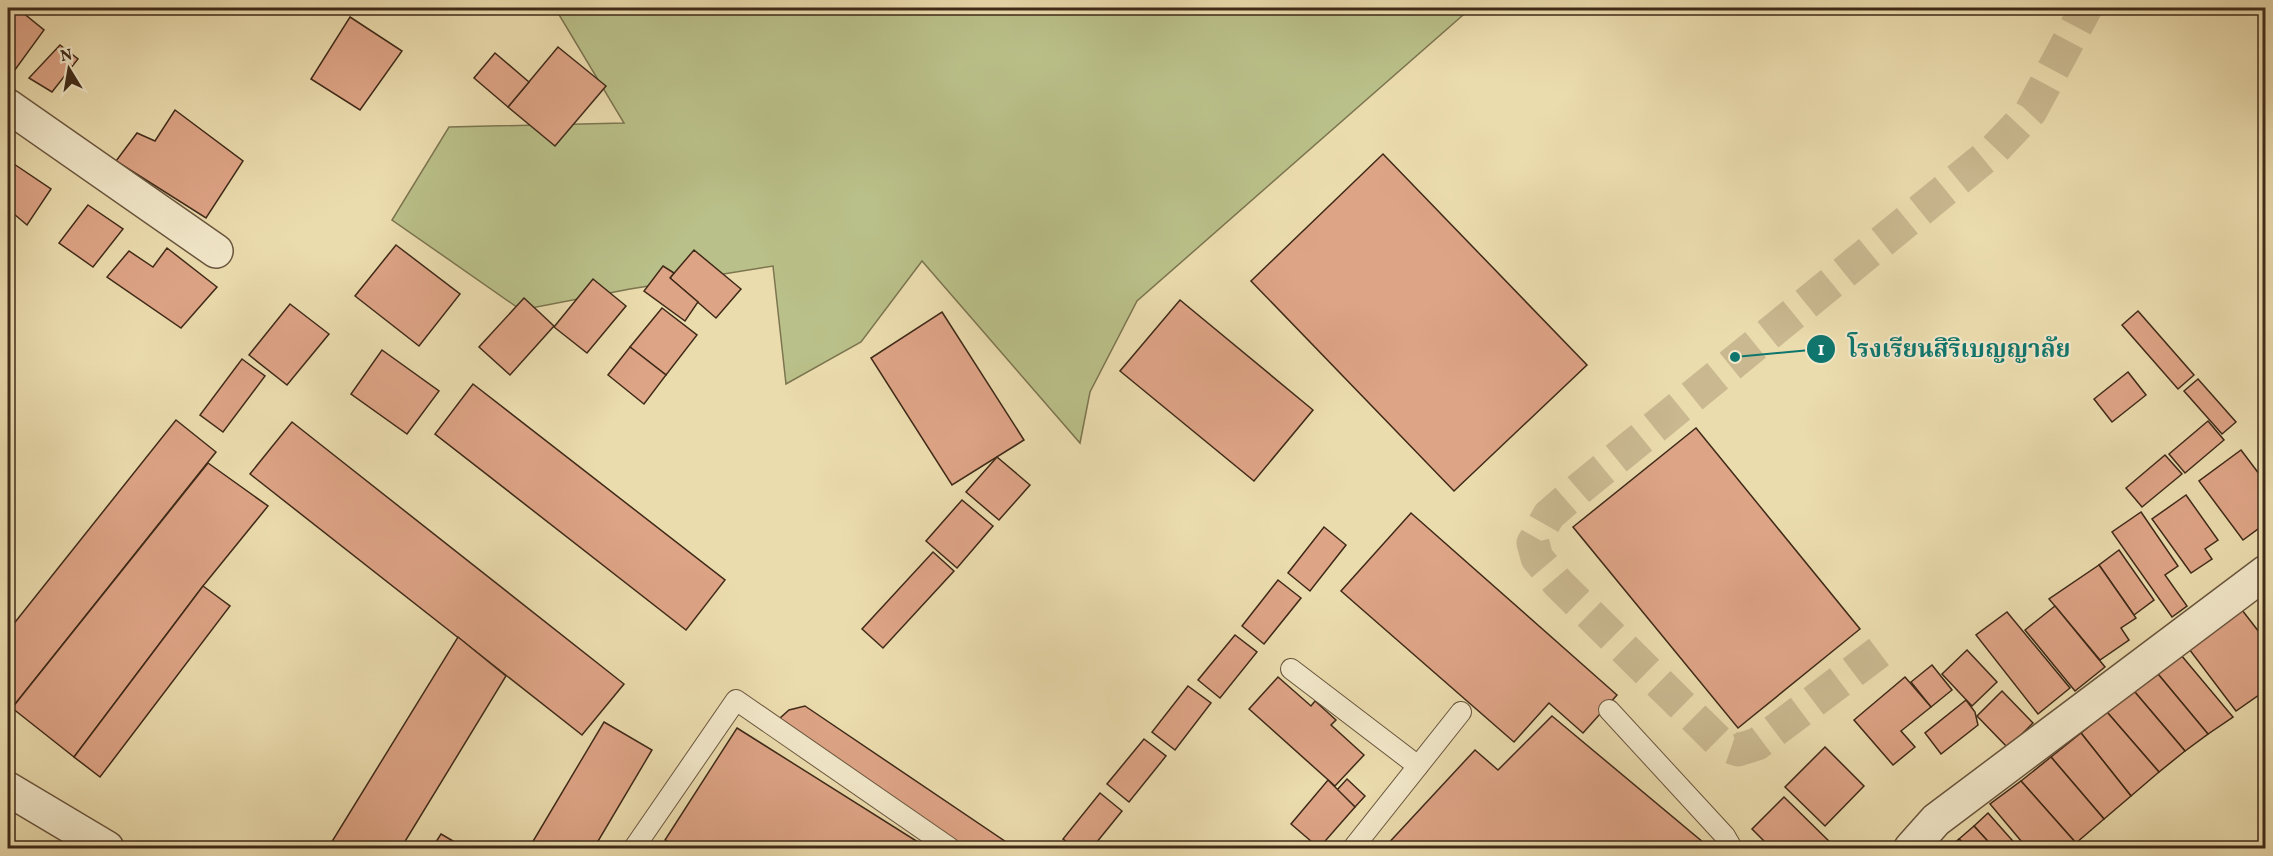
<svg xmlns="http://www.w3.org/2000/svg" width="2273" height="856" font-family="Vollkorn,'Noto Serif Thai',serif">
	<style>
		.green { fill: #bac089; stroke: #7c7550; stroke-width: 1.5 }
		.building { fill: #dea486; stroke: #3f2a18; stroke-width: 1.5 }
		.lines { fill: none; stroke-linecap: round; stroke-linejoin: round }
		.street-tunnel { stroke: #c9b890; stroke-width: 33; stroke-dasharray: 33 16; stroke-linecap: butt }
		.lane-casing { stroke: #6a563e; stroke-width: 22 }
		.street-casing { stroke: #6a563e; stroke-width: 36 }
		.lane { stroke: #f2e8ca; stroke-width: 20 }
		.street { stroke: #f2e8ca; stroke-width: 33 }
		.leader { fill: none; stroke: #0f766e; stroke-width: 2 }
		.callout-dot { fill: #0f766e; stroke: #f2e8ca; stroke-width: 2 }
		.mark-label { font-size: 18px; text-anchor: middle; font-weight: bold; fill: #fff }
		.callout-label { font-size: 24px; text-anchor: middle; font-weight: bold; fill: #0f766e; stroke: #f2e8ca; stroke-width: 4.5; stroke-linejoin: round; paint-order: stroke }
	</style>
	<rect width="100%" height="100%" fill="#ebdcae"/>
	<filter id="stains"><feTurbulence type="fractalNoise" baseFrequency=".00333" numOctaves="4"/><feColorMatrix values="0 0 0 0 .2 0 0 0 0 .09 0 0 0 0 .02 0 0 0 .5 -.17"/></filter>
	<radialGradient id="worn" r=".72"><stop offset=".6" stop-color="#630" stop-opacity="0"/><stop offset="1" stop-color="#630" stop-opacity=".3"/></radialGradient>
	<polygon class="green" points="555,8 1471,8 1137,301 1090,392 1080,443 922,261 861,342 786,384 773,266 630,289 521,310 392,220 449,127 624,123"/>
	<g class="building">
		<polygon points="8,8 17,8 44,30 9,78"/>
		<polygon points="350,17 402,51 360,110 311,79"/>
		<polygon points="60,45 78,59 52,92 29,78"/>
		<polygon points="558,47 606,86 555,146 508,107"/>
		<polygon points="495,53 529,82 508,107 474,78"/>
		<polygon points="175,110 243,161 206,218 116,161 137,133 155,141"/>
		<polygon points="1383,154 1587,365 1454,491 1251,281"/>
		<polygon points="14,164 51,189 27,225 8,209 8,173"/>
		<polygon points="88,205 123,229 93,267 59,243"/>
		<polygon points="396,245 460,294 419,346 355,296"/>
		<polygon points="167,248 217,287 181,328 107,277 129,251 153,267"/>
		<polygon points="694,250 741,289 716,318 670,278"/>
		<polygon points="663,266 674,273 670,278 698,302 685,321 644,291"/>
		<polygon points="593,279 626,306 587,353 554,327"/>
		<polygon points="524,298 554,326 510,375 479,347"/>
		<polygon points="1180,300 1313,410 1254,481 1120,371"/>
		<polygon points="290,304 329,334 287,385 249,355"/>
		<polygon points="662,308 697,335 666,375 630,347"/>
		<polygon points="2138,311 2194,375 2178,389 2122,325"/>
		<polygon points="942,312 1024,440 952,485 871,358"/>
		<polygon points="630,347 666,375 644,404 608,375"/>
		<polygon points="382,350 439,391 407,434 351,394"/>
		<polygon points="242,359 265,376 223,432 200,415"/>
		<polygon points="2128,372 2146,395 2112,422 2094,399"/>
		<polygon points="2198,379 2236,422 2222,434 2184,391"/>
		<polygon points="473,384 725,580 686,630 435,434"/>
		<polygon points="176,420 216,452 12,708 8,704 8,631"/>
		<polygon points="2208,421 2224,440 2185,473 2169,454"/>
		<polygon points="292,422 624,684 582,735 250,474"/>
		<polygon points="1696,428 1860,629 1738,728 1573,527"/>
		<polygon points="2241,450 2266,483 2266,509 2263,511 2266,515 2266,523 2243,540 2199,481"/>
		<polygon points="2165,455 2182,474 2142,507 2126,488"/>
		<polygon points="997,457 1030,485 999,520 966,492"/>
		<polygon points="208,463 268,506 203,586 74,757 12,708"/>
		<polygon points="2186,495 2218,540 2205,549 2212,559 2191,573 2152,519"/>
		<polygon points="962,500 993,526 957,568 926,541"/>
		<polygon points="2141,512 2178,566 2165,575 2187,606 2172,617 2112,532"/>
		<polygon points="1411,513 1617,695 1583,733 1549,703 1514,742 1341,591"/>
		<polygon points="1324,527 1346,545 1310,591 1288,573"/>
		<polygon points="2119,550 2154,600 2134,615 2099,565"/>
		<polygon points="933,552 954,571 883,648 862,629"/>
		<polygon points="2099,565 2136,618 2121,628 2129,640 2100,660 2049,599"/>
		<polygon points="1278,580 1301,598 1264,644 1242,626"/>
		<polygon points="203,586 230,606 100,777 74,757"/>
		<polygon points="2055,606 2105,667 2075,691 2025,630"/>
		<polygon points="2242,610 2266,641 2266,690 2236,711 2189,649"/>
		<polygon points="2007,612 2070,688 2038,714 1976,635"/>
		<polygon points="1235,635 1257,652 1220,698 1198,680"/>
		<polygon points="458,637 506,676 401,848 328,848"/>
		<polygon points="1967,650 1997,682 1972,706 1942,674"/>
		<polygon points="2181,655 2233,717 2208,734 2158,674"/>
		<polygon points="1932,665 1952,690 1931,707 1911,682"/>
		<polygon points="2158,674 2208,734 2185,751 2134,691"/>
		<polygon points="1278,677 1311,706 1315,701 1336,720 1331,725 1364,755 1335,786 1249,709"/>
		<polygon points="1905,677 1931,707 1901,731 1915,747 1893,765 1854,720"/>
		<polygon points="1188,686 1211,703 1175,750 1152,732"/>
		<polygon points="2002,691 2033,723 2008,748 1977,716"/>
		<polygon points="2134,691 2185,751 2159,772 2107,712"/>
		<polygon points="1966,700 1975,712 1978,725 1941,754 1925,733"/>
		<polygon points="805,706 1015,848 966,848 779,719 789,710"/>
		<polygon points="2107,712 2159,772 2131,796 2081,733"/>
		<polygon points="1552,716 1710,848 1384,848 1475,750 1498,770"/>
		<polygon points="604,722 652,750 594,848 529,848"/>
		<polygon points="737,728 918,842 914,848 679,848 665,840"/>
		<polygon points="2081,733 2131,796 2104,819 2051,757"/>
		<polygon points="1144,739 1166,756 1129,802 1107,784"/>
		<polygon points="1825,747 1864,786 1825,826 1785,787"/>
		<polygon points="2051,757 2104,819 2076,843 2021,781"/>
		<polygon points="1347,779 1365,796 1355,807 1337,790"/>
		<polygon points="1328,780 1355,807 1319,848 1291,824"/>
		<polygon points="2021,781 2076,843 2070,848 2027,848 1990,804"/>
		<polygon points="1100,793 1122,811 1092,848 1075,848 1063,839"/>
		<polygon points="1784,797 1836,848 1771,848 1752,829"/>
		<polygon points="1988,813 2019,848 1994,848 1974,826"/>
		<polygon points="1974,826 1994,848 1967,848 1959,839"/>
		<polygon points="441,834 465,848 432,848"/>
		<polygon points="1959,839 1967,848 1948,848"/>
	</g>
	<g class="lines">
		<polyline class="street-tunnel" points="1879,652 1757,744 1738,750 1721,744 1559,584 1537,558 1533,543 1549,515 1579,489 1994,150 2031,111 2086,8"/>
		<g class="lane-casing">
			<g id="lane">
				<polyline points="1291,669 1418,766"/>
				<polyline points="1609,710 1725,836 1732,848"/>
				<polyline points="634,848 736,700 950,848"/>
				<polyline points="1353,848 1461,712"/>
			</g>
		</g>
		<g class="street-casing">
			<g id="street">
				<polyline points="8,106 216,251"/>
				<polyline points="8,789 107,848"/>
				<polyline points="1911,848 1936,820 2266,572"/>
			</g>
		</g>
		<use href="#lane" class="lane"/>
		<use href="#street" class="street"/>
	</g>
	<path class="leader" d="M1735 357L1821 349"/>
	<g class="callout-dot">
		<circle cx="1735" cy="357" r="6"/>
		<circle cx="1821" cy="349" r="15"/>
	</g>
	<g class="mark-label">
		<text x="1821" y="355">1</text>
	</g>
	<g class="callout-label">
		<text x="1959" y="357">โรงเรียนสิริเบญญาลัย</text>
	</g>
	<rect width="2273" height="856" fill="none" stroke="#ebdcae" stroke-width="30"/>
	<rect x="9" y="9" width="2255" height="838" fill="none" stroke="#3f2a18" stroke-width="3"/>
	<rect x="15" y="15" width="2243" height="826" fill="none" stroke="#3f2a18" stroke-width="1.5"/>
	<g transform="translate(69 69) rotate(349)" stroke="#f2e8ca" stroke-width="4.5" paint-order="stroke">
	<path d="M0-4.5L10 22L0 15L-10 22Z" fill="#3f2a18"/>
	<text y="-9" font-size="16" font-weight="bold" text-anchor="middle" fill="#3f2a18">N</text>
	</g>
	<rect width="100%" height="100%" filter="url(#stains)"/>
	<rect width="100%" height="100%" fill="url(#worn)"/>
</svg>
